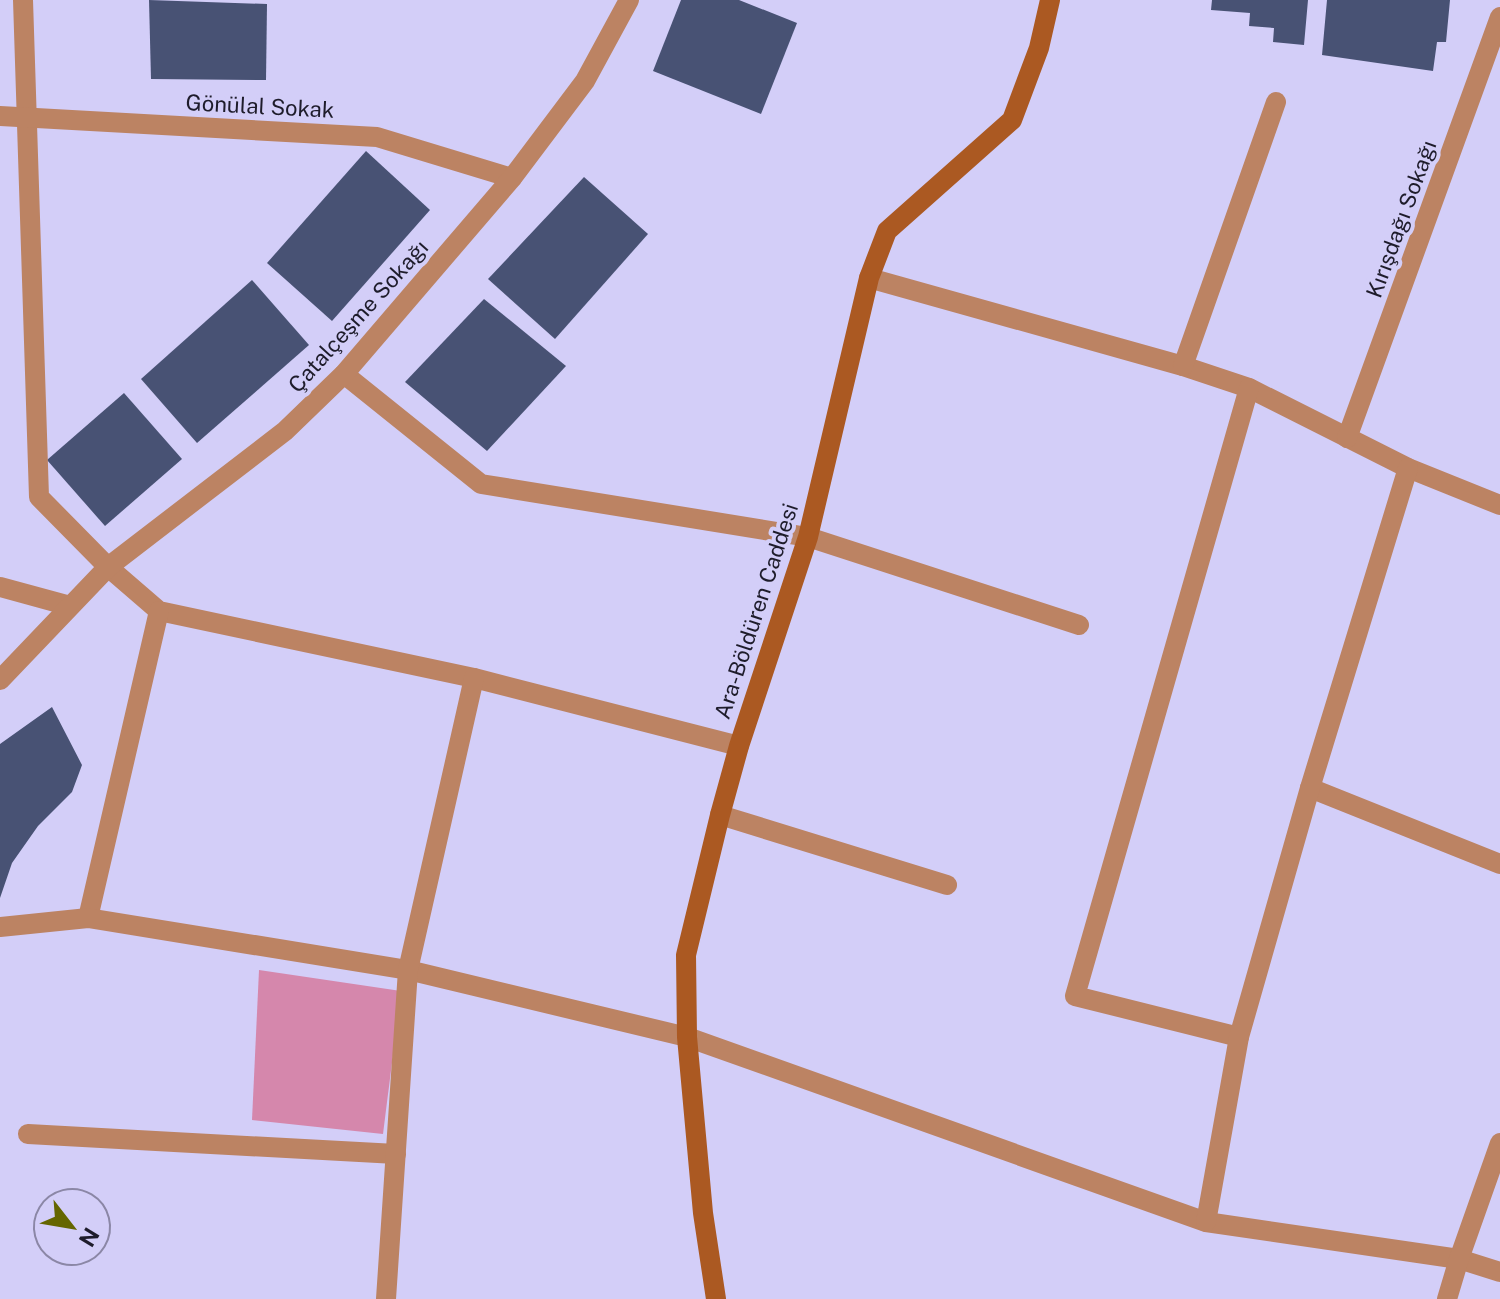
<svg xmlns="http://www.w3.org/2000/svg" width="1500" height="1299" font-family="'Public Sans',sans-serif">
	<style>
		.green { fill: #d587ac }
		.building { fill: #485274 }
		.lines { fill: none; stroke-linecap: round; stroke-linejoin: round }
		.street { stroke: #bc8363; stroke-width: 20 }
		.secondary { stroke: #ab5922; stroke-width: 20 }
		.labels { text-anchor: middle; stroke-width: 8; stroke-linejoin: round; paint-order: stroke }
		.street-label { font-size: 22px; fill: #1e1c2b; stroke: #d3cef8 }
	</style>
	<rect width="100%" height="100%" fill="#d3cef8"/>
	<polygon class="green" points="259,970 401,991 383,1134 252,1120"/>
	<g class="building">
		<polygon points="149,0 267,4 266,80 151,79"/>
		<polygon points="681,0 739,0 797,23 761,114 653,71"/>
		<polygon points="1212,0 1308,0 1304,45 1273,42 1274,28 1249,26 1250,13 1211,10"/>
		<polygon points="1327,0 1450,0 1446,42 1437,42 1433,71 1322,55"/>
		<polygon points="366,151 430,210 332,321 267,263"/>
		<polygon points="584,177 648,234 555,339 488,279"/>
		<polygon points="252,280 309,345 197,443 141,379"/>
		<polygon points="484,299 566,366 487,451 405,382"/>
		<polygon points="124,393 182,459 105,526 47,460"/>
		<polygon points="52,707 82,765 72,792 38,826 12,863 0,898 0,744"/>
	</g>
	<g class="lines">
		<g class="street">
			<polyline points="23,0 39,497 108,567 159,611 474,678 739,746"/>
			<polyline points="0,116 377,137 512,178"/>
			<polyline points="869,278 1183,366 1249,388 1408,468 1500,505"/>
			<polyline points="1183,366 1276,102"/>
			<polyline points="344,374 481,484 808,537 1079,625"/>
			<polyline points="1347,438 1500,17"/>
			<polyline points="0,587 70,606"/>
			<polyline points="0,680 108,567 285,431 344,374 512,178 585,81 629,0"/>
			<polyline points="1310,788 1500,864"/>
			<polyline points="720,815 947,885"/>
			<polyline points="88,918 159,611"/>
			<polyline points="0,927 88,918 408,970 687,1037 1206,1222 1459,1259 1500,1272"/>
			<polyline points="1239,1037 1075,996 1249,388"/>
			<polyline points="28,1134 396,1154"/>
			<polyline points="1206,1222 1239,1037 1310,788 1408,468"/>
			<polyline points="386,1299 408,970 474,678"/>
			<polyline points="1447,1299 1459,1259 1500,1143"/>
		</g>
		<polyline class="secondary" points="716,1299 703,1213 687,1037 686,955 720,815 739,746 808,537 869,278 887,231 1012,120 1039,48 1050,0"/>
	</g>
	<g class="labels">
		<g class="street-label">
			<text transform="translate(260 106) rotate(3)" y="8">Gönülal Sokak</text>
			<text transform="translate(1401 219) rotate(-70)" y="8">Kırışdağı Sokağı</text>
			<text transform="translate(358 316) rotate(-48)" y="8">Çatalçeşme Sokağı</text>
			<text transform="translate(756 611) rotate(-72)" y="8">Ara-Böldüren Caddesi</text>
		</g>
	</g>
	<g transform="translate(72 1227) rotate(121)"><circle r="38" fill="#d3cef8" stroke="#8b87a6" stroke-width="2"/>
	<path d="M0-6L14 30L0 20L-14 30Z" fill="#656600"/>
	<text y="-12" font-size="22" font-weight="bold" text-anchor="middle" fill="#1e1c2b">N</text>
	</g>
</svg>
